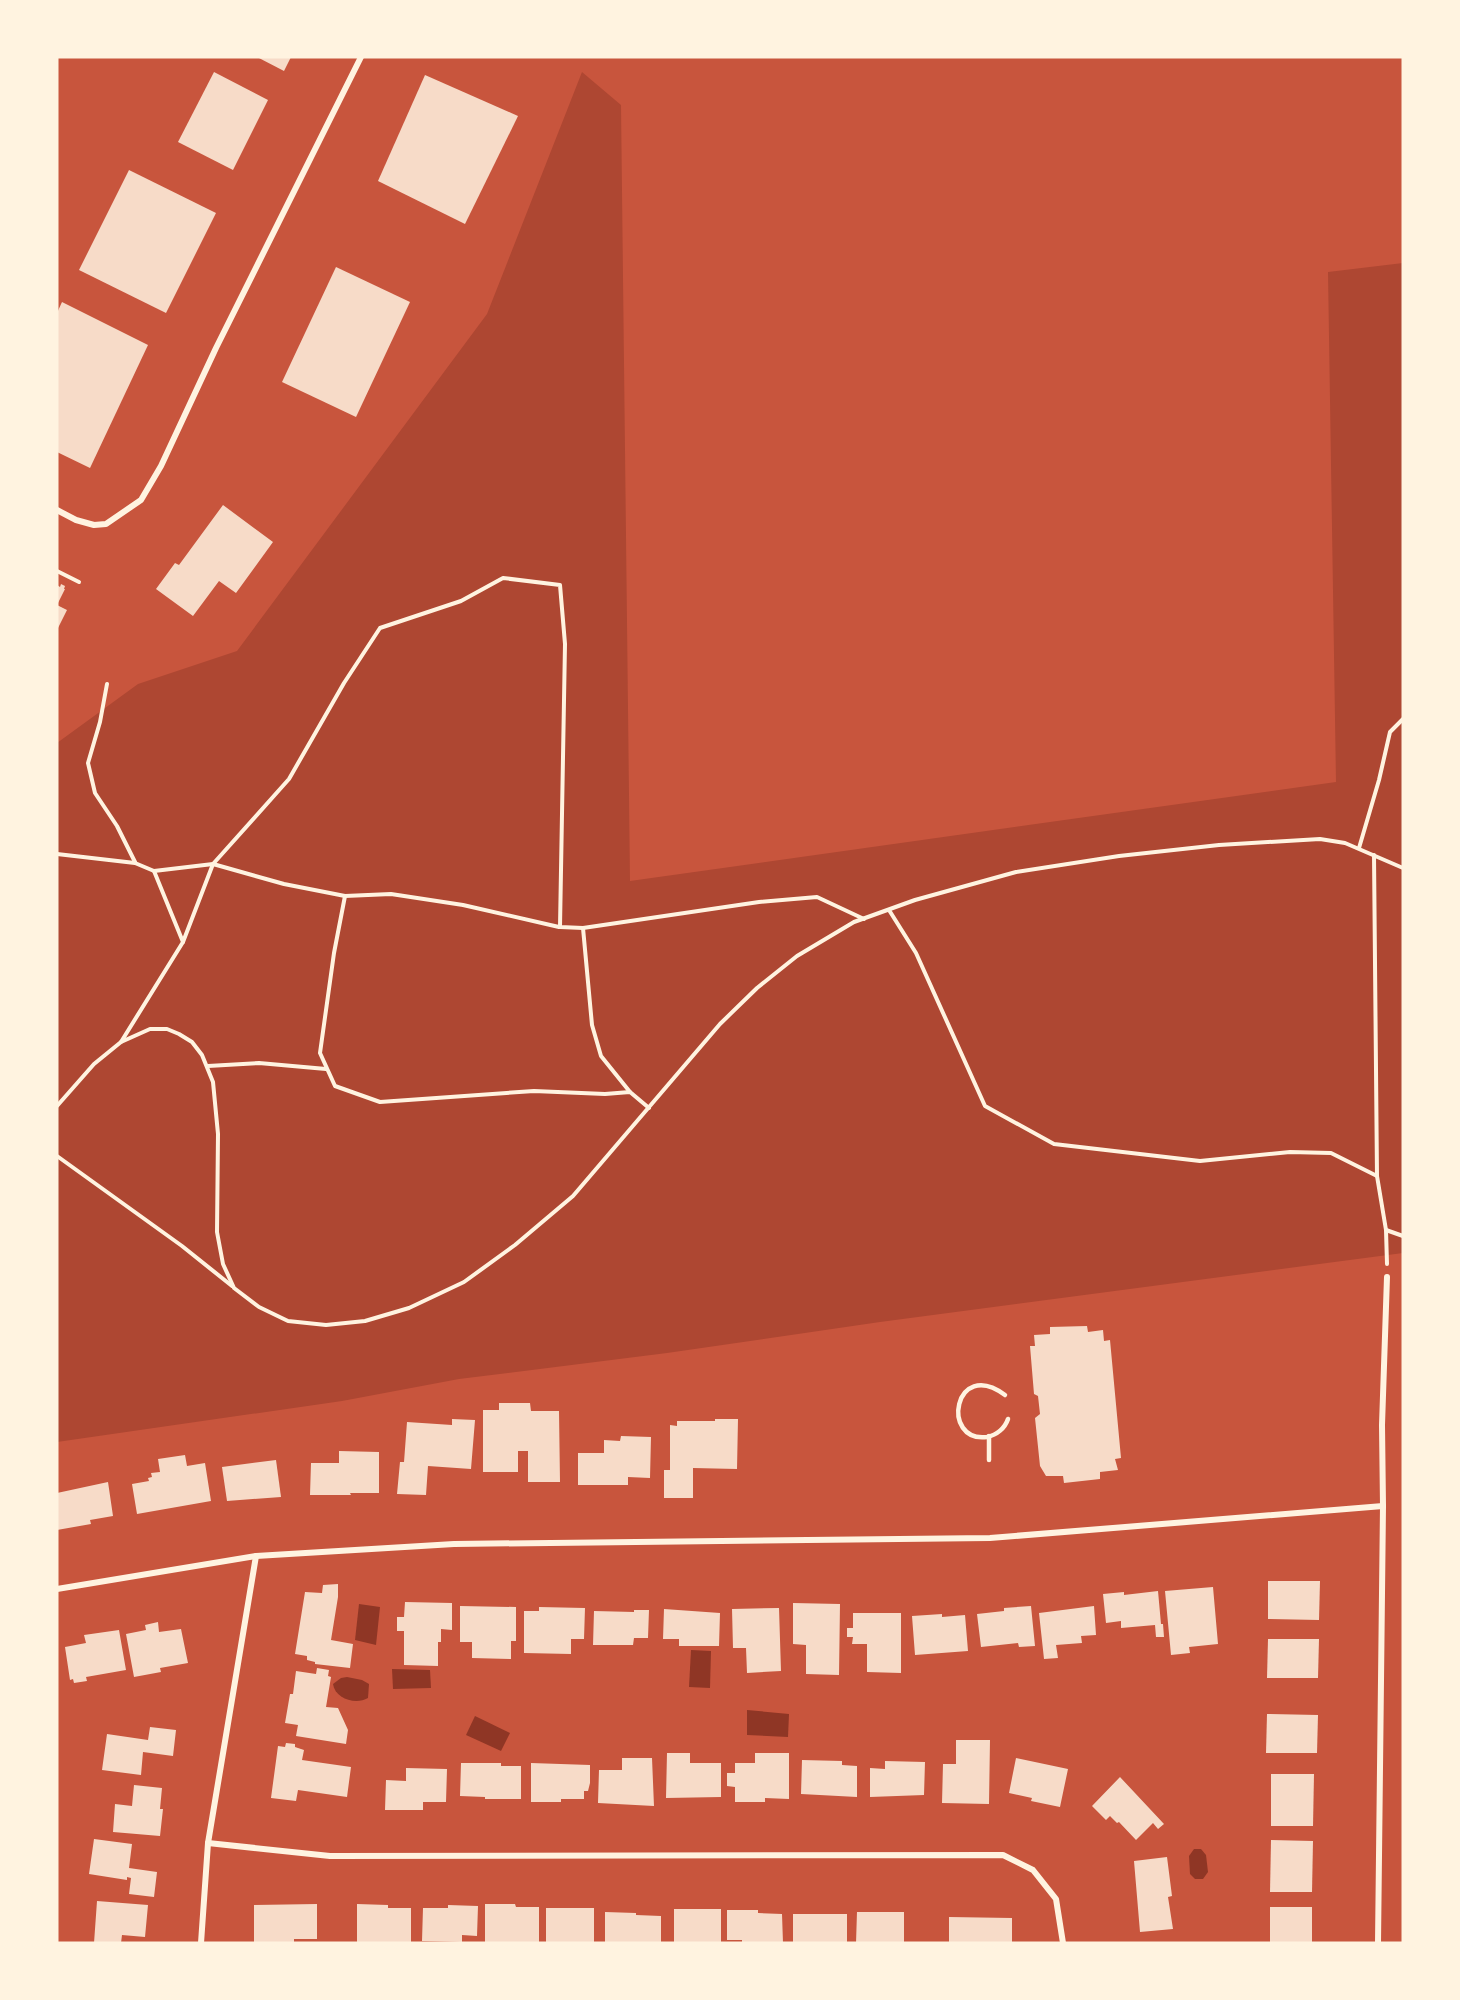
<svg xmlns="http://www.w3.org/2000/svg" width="1460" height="2000" font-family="'Space Grotesk',sans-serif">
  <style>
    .green { fill: #ae4732 }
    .water { fill: #8f3625 }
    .building { fill: #f7dbc8 }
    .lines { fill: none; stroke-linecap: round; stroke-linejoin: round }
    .path { stroke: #fff3e0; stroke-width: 4 }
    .service { stroke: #fff3e0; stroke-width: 4.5 }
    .minor { stroke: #fff3e0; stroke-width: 6 }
  </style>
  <rect width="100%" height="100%" fill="#c8553d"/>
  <polygon class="green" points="582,72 621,105 630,881 1336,782 1328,272 1403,263 1403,1253 880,1322 667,1353 459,1379 342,1401 57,1442 57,743 138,684 237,651 487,314"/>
  <g class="water">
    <polygon points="359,1604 380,1607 376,1645 355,1640"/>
    <polygon points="691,1650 711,1651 710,1688 689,1687"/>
    <polygon points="392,1669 430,1670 431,1688 393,1689"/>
    <path d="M347,1677L362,1680L369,1684L368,1698C356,1705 335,1699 333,1684L341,1678Z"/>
    <polygon points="747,1710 789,1714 788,1737 747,1735"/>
    <polygon points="475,1716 510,1733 501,1751 466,1735"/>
    <polygon points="1194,1849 1201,1849 1206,1855 1208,1872 1203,1879 1195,1879 1190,1874 1189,1856"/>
  </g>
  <g class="building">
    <polygon points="257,57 291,57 284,71"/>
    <polygon points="214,72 268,100 233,170 178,142"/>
    <polygon points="425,75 518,116 465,224 378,181"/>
    <polygon points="129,170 216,213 166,313 79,270"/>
    <polygon points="336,267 410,302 356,417 282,382"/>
    <polygon points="62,302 148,345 90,468 57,452 57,313"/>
    <polygon points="223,505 273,542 236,593 219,581 193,616 156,589 175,563 179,565"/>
    <polygon points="61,584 65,586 64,589 65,589 57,605 67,610 57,630 57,585 60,587"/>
    <polygon points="1087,1326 1088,1332 1103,1330 1104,1341 1110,1340 1121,1458 1115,1459 1118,1470 1100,1472 1100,1479 1064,1483 1063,1476 1046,1476 1040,1466 1035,1418 1040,1414 1038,1396 1034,1394 1030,1346 1035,1346 1034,1335 1050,1334 1050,1327"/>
    <polygon points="499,1403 530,1403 531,1411 559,1411 560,1482 528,1482 528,1451 518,1451 518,1472 483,1472 483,1410 499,1410"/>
    <polygon points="452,1419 475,1420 471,1469 428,1466 426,1495 397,1494 400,1462 404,1462 407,1422 452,1425"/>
    <polygon points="715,1419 738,1419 737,1469 693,1468 693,1498 664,1498 664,1470 670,1470 670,1425 677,1426 677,1421 715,1421"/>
    <polygon points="621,1436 651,1437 650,1478 628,1477 628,1485 578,1485 578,1453 604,1453 604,1440 620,1441"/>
    <polygon points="339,1451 379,1452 379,1493 350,1493 351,1495 310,1495 311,1463 339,1463"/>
    <polygon points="185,1455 187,1466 205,1463 211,1501 137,1514 132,1484 149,1481 148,1478 152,1477 151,1473 160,1472 158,1459"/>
    <polygon points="276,1460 281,1497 227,1501 222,1467"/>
    <polygon points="108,1482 113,1516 90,1520 91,1524 57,1530 57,1493"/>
    <polygon points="1268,1581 1320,1581 1319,1620 1268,1619"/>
    <polygon points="338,1584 338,1597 331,1640 353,1644 350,1668 315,1664 315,1662 307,1660 307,1656 295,1654 305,1592 322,1593 323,1585"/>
    <polygon points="1213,1587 1218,1644 1189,1647 1190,1653 1171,1655 1165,1591"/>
    <polygon points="1158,1591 1161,1624 1163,1624 1164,1637 1156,1637 1155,1625 1121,1628 1121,1621 1106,1623 1103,1594 1124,1592 1124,1595"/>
    <polygon points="405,1602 452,1603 452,1630 441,1629 441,1642 438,1642 438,1666 404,1665 404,1631 397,1631 397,1617 404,1617"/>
    <polygon points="793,1603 840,1604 839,1675 806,1674 806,1645 793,1644"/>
    <polygon points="460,1606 516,1607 516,1641 511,1641 511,1659 472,1658 472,1642 460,1642"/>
    <polygon points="1031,1606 1035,1646 1019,1647 1018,1643 981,1647 977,1614 1004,1611 1004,1608"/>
    <polygon points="1094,1606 1096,1635 1081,1636 1082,1643 1056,1645 1058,1658 1044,1659 1039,1613"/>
    <polygon points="539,1607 585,1608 584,1639 571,1639 571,1654 524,1653 524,1611 539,1611"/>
    <polygon points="779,1608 781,1671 747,1673 746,1648 733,1648 732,1609"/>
    <polygon points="664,1609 720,1613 719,1646 679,1646 679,1639 663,1639"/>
    <polygon points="634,1610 649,1610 648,1638 634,1638 633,1645 593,1645 594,1611 634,1612"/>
    <polygon points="853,1613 901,1613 901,1673 867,1672 867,1644 852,1644 853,1637 847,1637 847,1628 853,1628"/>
    <polygon points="942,1614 942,1617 965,1615 968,1651 915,1655 912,1616"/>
    <polygon points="158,1622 159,1632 181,1629 188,1663 160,1668 161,1672 134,1677 126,1634 146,1630 145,1625"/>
    <polygon points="119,1630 126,1670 86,1677 87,1681 74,1683 73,1679 70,1680 65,1647 86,1643 84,1635"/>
    <polygon points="1268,1639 1319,1639 1318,1678 1267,1678"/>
    <polygon points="317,1668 329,1670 328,1676 331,1677 326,1707 338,1708 348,1730 346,1744 296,1736 298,1725 285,1723 290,1694 293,1694 296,1671 316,1674"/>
    <polygon points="1267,1714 1318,1715 1317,1753 1266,1753"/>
    <polygon points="150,1727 176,1730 173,1756 143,1752 141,1775 102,1770 107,1734 148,1740"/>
    <polygon points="956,1740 990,1740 989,1804 942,1803 943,1764 956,1764"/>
    <polygon points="286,1743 295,1744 295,1747 304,1750 302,1760 351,1767 347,1797 298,1790 296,1801 271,1798 278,1746 285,1747"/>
    <polygon points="667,1753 690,1753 690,1763 721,1763 721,1797 666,1798"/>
    <polygon points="755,1753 789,1753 789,1799 765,1798 765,1802 735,1802 735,1787 727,1786 727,1773 735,1773 735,1763 755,1763"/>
    <polygon points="622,1758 652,1758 654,1806 598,1803 599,1770 622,1770"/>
    <polygon points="1016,1758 1068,1769 1060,1807 1031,1801 1032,1798 1009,1793"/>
    <polygon points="802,1760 842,1761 842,1765 857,1766 857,1797 801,1794"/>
    <polygon points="885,1761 925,1762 924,1795 870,1797 870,1768 885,1769"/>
    <polygon points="461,1763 501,1763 501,1766 521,1766 521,1799 485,1799 485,1797 460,1796"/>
    <polygon points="531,1763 590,1765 590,1783 588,1791 584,1791 584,1799 561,1799 561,1802 531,1802"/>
    <polygon points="406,1768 447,1769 446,1802 423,1802 423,1810 385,1810 386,1780 406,1781"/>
    <polygon points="1271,1774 1314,1774 1313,1826 1271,1826"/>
    <polygon points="1120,1777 1164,1824 1158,1829 1153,1823 1136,1840 1119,1822 1117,1823 1110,1816 1106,1820 1092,1806"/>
    <polygon points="134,1785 162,1788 160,1809 163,1809 160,1836 113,1832 115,1804 132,1806"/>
    <polygon points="94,1839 132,1844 129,1868 157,1872 154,1897 129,1894 131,1878 127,1877 127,1880 89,1874"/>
    <polygon points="1271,1840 1313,1841 1312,1892 1270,1892"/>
    <polygon points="1167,1857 1172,1896 1168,1897 1173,1929 1140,1932 1134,1861"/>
    <polygon points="97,1901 148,1905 145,1937 122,1935 121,1943 94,1943"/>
    <polygon points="317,1904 317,1939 294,1939 294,1943 254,1943 254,1905"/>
    <polygon points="357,1904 388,1905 388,1908 411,1908 411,1943 357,1943"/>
    <polygon points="485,1904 515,1904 516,1907 539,1907 539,1943 485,1942"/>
    <polygon points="448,1905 478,1906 477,1936 462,1935 462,1942 422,1941 423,1908 448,1908"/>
    <rect x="1270" y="1907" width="42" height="36"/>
    <rect x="546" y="1908" width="48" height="35"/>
    <rect x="674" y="1909" width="47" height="34"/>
    <polygon points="727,1910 758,1910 758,1913 782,1914 783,1943 742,1943 742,1940 727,1940"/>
    <polygon points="605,1912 636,1913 636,1915 661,1916 661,1943 605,1943"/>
    <polygon points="857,1912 904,1912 904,1943 856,1943"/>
    <rect x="793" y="1914" width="54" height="29"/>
    <polygon points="949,1917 1012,1918 1012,1943 949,1943"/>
  </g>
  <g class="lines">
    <g class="path">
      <polyline points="57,571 79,582"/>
      <polyline points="107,684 100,722 88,763 95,793 117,826 135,862"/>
      <polyline points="1359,848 1379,780 1390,732 1403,719"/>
      <polyline points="57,854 135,863 154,871 183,942 121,1042"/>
      <polyline points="1374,855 1377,1176 1386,1230 1387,1264"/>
      <polyline points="154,871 213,864 284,884 345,896 391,894 463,905 559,927"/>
      <polyline points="345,896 334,953 320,1053 335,1086 380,1102 534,1091 605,1094 630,1092 649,1108"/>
      <polyline points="889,910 916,953 985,1106 1054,1144 1200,1161 1290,1152 1331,1153 1377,1176"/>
      <polyline points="583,928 592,1025 601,1056 630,1092"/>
      <polyline points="183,942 213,864 289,779 344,683 380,628 461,601 503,578 560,585 565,644 560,927 583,928 759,902 817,897 864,919"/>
      <polyline points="208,1066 259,1063 326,1069"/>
      <polyline points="57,1106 94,1064 121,1042 150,1029 167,1029 179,1034 192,1042 202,1055 213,1082 218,1134 217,1232 223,1264 234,1288 259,1307 288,1321 326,1325 365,1321 409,1308 464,1282 515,1245 573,1196 720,1024 757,988 797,956 854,922 915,900 1016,872 1119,856 1219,845 1320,839 1345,843 1403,868"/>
      <polyline points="57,1156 182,1246 232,1286"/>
      <polyline points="1386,1230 1403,1236"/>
    </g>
    <g class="service">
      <path d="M1005,1395C954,1357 940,1443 987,1437C997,1435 1005,1428 1008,1419"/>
      <polyline points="989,1436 989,1460"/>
    </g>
    <g class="minor">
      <polyline points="57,510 76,520 94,525 106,524 141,500 161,466 216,348 361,57"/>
      <polyline points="57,1589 256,1556 454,1544 990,1538 1383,1506"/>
      <polyline points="208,1843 330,1856 1003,1855 1033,1870 1056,1899 1063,1943"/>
      <polyline points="201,1943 208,1843 256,1556"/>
      <polyline points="1378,1943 1383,1506 1382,1425 1387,1277"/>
    </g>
  </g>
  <rect width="1460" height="2000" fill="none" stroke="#fff3e0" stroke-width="117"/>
</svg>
